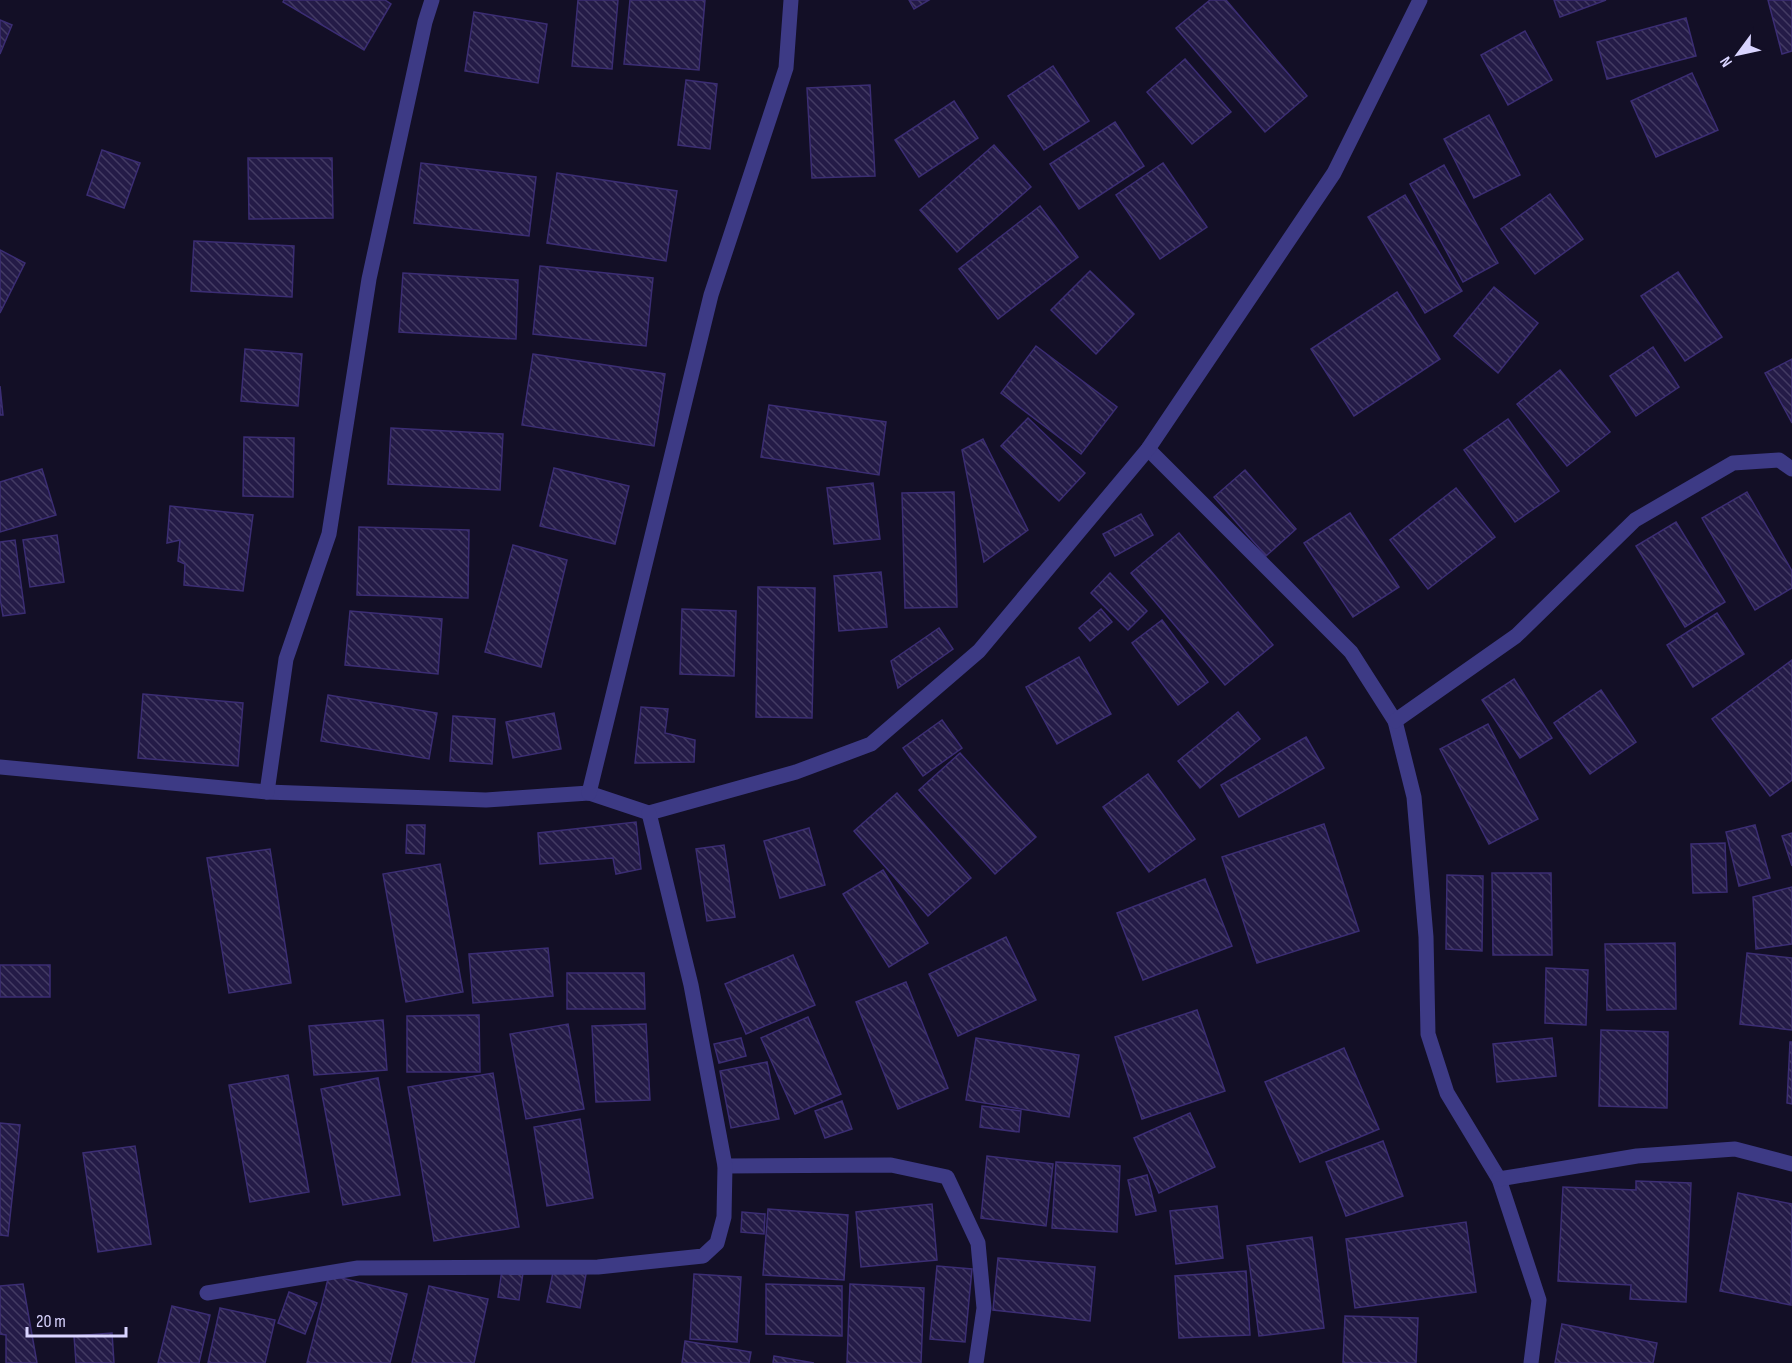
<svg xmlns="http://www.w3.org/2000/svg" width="1792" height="1363" font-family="'Sofia Sans Condensed',sans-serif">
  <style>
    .building { fill: url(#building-back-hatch); stroke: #3b2d73; stroke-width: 1.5 }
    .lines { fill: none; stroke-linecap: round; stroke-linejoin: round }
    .minor { stroke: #3d3a85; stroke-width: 15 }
  </style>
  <defs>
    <pattern id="building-back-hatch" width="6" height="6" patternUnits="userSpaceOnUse" patternTransform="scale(1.5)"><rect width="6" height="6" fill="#241b47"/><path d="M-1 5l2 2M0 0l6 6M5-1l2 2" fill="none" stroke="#433b63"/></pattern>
  </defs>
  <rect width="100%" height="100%" fill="#130f26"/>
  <g class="building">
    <polygon points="284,0 385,0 391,4 364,50 283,2"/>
    <polygon points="578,0 618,0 612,69 572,66"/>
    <polygon points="630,0 705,0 699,70 624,64"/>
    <polygon points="909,0 929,0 914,9"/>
    <polygon points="1210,0 1226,0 1307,96 1265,132 1176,28"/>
    <polygon points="1554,0 1606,0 1560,17"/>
    <polygon points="1768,0 1792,0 1792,51 1782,54"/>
    <polygon points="474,12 547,24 538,83 465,71"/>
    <polygon points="1686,18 1696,56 1607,79 1597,42"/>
    <polygon points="0,20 12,25 0,54"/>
    <polygon points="1525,31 1552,80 1508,105 1481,55"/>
    <polygon points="1185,59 1231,112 1192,144 1147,92"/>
    <polygon points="1053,66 1089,121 1044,150 1008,96"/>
    <polygon points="1692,73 1718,130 1656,157 1631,101"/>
    <polygon points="686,80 717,84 710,149 678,145"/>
    <polygon points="870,85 875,176 812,178 807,88"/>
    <polygon points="954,101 978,138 919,177 895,140"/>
    <polygon points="1489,115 1520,175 1474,198 1444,139"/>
    <polygon points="1115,122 1144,166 1079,209 1050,164"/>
    <polygon points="994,145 1031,187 957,252 920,210"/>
    <polygon points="102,150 140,163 124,208 87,195"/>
    <polygon points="248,158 332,158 333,218 249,219"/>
    <polygon points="421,163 536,177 529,236 414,223"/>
    <polygon points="1163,163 1207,227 1160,259 1116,195"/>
    <polygon points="1444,165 1498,263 1463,282 1410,184"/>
    <polygon points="557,173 677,191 666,261 547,243"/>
    <polygon points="1550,194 1583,239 1535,274 1501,229"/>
    <polygon points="1405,195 1462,291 1425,313 1368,217"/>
    <polygon points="1040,206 1078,257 998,319 959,269"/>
    <polygon points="194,241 294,246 292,297 191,291"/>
    <polygon points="0,250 25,263 0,313"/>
    <polygon points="540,266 653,278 646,346 533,334"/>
    <polygon points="1090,271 1134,314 1096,354 1051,310"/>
    <polygon points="1678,272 1722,337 1685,361 1641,296"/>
    <polygon points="403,273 518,280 516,339 399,332"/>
    <polygon points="1494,287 1538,323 1498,373 1454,336"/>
    <polygon points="1397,292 1440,359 1354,416 1311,349"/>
    <polygon points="1036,346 1117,407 1081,454 1001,393"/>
    <polygon points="1653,347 1679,387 1636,416 1610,376"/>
    <polygon points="245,349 302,354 298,406 241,401"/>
    <polygon points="533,354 665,374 654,446 522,425"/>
    <polygon points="1792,359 1792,423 1765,373"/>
    <polygon points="1560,370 1610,432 1567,466 1517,404"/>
    <polygon points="0,386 3,415 0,415"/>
    <polygon points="769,405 886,422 879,475 761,457"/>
    <polygon points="1028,418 1085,473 1059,501 1001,446"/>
    <polygon points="1508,419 1559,491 1515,522 1464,450"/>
    <polygon points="391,428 503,434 500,490 388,484"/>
    <polygon points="244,437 294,438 293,497 243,496"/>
    <polygon points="983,439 1028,530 984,562 962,450"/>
    <polygon points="554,468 629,486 615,544 540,526"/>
    <polygon points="42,469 56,515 0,532 0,482"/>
    <polygon points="1245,470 1296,529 1266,556 1214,497"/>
    <polygon points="873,483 880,539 834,544 827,488"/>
    <polygon points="1456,488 1495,537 1428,589 1390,540"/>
    <polygon points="954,492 957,607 905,608 902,493"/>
    <polygon points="1747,492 1792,571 1792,588 1755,610 1702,518"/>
    <polygon points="170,506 253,515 243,591 184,585 185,564 178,561 180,540 167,543"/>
    <polygon points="1350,513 1399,587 1353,617 1304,543"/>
    <polygon points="1141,514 1153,535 1115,556 1103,534"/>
    <polygon points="1676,522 1725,602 1685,627 1636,546"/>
    <polygon points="359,527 469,530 468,598 357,595"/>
    <polygon points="1179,533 1273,645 1225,685 1131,573"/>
    <polygon points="57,535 64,582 30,587 23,540"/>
    <polygon points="15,540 25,613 3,616 0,598 0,542"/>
    <polygon points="513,545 567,560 541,667 485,652"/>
    <polygon points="881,572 887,627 839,631 834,576"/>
    <polygon points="1110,573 1147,611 1128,630 1091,593"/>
    <polygon points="758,587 815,588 812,718 756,717"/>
    <polygon points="682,609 736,611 734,676 680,674"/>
    <polygon points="1101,609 1112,622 1090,641 1079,628"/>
    <polygon points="350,611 442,619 438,674 345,665"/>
    <polygon points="1717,613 1744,654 1693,687 1667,645"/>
    <polygon points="1162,620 1208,682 1178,705 1132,643"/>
    <polygon points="939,628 953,649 898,688 891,661"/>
    <polygon points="1079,657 1111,714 1057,744 1026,687"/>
    <polygon points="1792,660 1792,780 1770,796 1712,719"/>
    <polygon points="1514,679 1552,738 1520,758 1482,700"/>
    <polygon points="1601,690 1636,742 1590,774 1554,723"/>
    <polygon points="143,694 243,703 238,766 138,758"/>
    <polygon points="328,695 437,713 429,759 321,741"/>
    <polygon points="641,707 668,709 665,733 695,740 694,762 635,763"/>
    <polygon points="1238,712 1260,739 1200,788 1178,761"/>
    <polygon points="554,713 561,749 513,758 506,722"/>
    <polygon points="453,716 495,719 492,764 450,761"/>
    <polygon points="942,720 962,748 923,776 903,748"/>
    <polygon points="1488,724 1538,819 1489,844 1440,749"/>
    <polygon points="1306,737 1324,768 1239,817 1221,785"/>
    <polygon points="960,753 1036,837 995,874 919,790"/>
    <polygon points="1148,774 1195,839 1149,872 1103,807"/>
    <polygon points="897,793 971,878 928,916 854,831"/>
    <polygon points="636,822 641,869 616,874 613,858 540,864 538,833"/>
    <polygon points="1324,824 1359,931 1257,963 1222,857"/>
    <polygon points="407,825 425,825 424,854 406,853"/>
    <polygon points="1755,825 1770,878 1739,886 1726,832"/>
    <polygon points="809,828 825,885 780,898 764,841"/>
    <polygon points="1792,833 1792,866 1782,836"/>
    <polygon points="1725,843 1727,892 1693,893 1691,844"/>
    <polygon points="724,845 735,917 707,921 696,849"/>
    <polygon points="270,849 291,983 229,993 207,858"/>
    <polygon points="440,864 463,992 406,1002 383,874"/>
    <polygon points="883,870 928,943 889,967 843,894"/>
    <polygon points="1492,873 1551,873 1552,955 1493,955"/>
    <polygon points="1447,875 1483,876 1482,951 1446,949"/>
    <polygon points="1205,879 1232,946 1143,980 1117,913"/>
    <polygon points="1792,887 1792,944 1756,949 1753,897"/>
    <polygon points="1006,937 1036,1000 958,1036 929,974"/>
    <polygon points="1675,943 1676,1009 1607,1010 1605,944"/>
    <polygon points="548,948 553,996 473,1003 469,954"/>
    <polygon points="1747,953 1792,958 1792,1030 1740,1024"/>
    <polygon points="793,955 815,1005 746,1034 725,984"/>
    <rect x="0" y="965" width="50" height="32"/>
    <polygon points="1546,968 1588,970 1586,1025 1545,1023"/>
    <polygon points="567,973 644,973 645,1009 567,1009"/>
    <polygon points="906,982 948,1088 898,1109 856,1002"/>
    <polygon points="1197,1010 1225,1091 1142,1119 1115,1037"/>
    <polygon points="479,1015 480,1072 407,1072 407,1016"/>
    <polygon points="808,1017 841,1094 795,1114 761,1038"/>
    <polygon points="383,1020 387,1070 314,1075 309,1026"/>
    <polygon points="568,1024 584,1109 526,1119 510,1034"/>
    <polygon points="646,1024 650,1100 596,1102 592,1026"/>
    <polygon points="1601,1030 1668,1032 1667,1108 1599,1106"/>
    <polygon points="741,1038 746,1056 719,1063 714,1044"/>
    <polygon points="976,1038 1079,1055 1069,1117 966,1100"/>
    <polygon points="1552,1038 1556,1076 1497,1082 1493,1044"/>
    <polygon points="1790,1042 1792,1042 1792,1104 1787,1103"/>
    <polygon points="1344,1048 1379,1129 1300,1162 1265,1082"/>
    <polygon points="767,1062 779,1119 731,1128 720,1071"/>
    <polygon points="493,1073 519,1227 434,1241 408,1087"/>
    <polygon points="288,1075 309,1192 250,1202 229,1085"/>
    <polygon points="378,1078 400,1195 343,1205 321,1089"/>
    <polygon points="842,1101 852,1129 825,1138 815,1111"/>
    <polygon points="982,1106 1021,1111 1019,1132 980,1127"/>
    <polygon points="1190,1113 1215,1167 1159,1193 1134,1138"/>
    <polygon points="580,1119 593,1198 547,1206 534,1127"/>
    <polygon points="0,1123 20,1125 8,1236 0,1235"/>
    <polygon points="1383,1141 1403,1196 1346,1216 1326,1162"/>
    <polygon points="135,1146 151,1244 98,1252 83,1153"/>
    <polygon points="987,1156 1053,1164 1046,1226 981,1218"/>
    <polygon points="1056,1162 1120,1166 1117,1232 1052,1228"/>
    <polygon points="1147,1175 1156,1211 1136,1215 1128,1180"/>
    <polygon points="1636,1181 1691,1183 1686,1302 1630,1299 1631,1285 1558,1281 1563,1187 1636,1190"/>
    <polygon points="1738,1193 1792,1204 1791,1305 1720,1291"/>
    <polygon points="932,1204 937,1260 861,1267 856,1212"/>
    <polygon points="1217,1206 1223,1258 1176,1264 1170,1211"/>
    <polygon points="768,1209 848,1215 844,1280 763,1275"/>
    <polygon points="742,1212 765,1214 764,1234 741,1232"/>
    <polygon points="1466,1222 1476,1292 1355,1308 1346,1239"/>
    <polygon points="1312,1237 1324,1328 1259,1336 1247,1246"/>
    <polygon points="998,1258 1095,1267 1090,1321 993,1310"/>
    <polygon points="937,1266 972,1269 965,1342 930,1339"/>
    <polygon points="554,1267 586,1274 580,1308 547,1302"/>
    <polygon points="502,1270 523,1273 519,1300 498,1297"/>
    <polygon points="1246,1271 1250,1335 1179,1338 1175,1276"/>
    <polygon points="694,1274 741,1277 737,1342 690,1339"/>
    <polygon points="329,1275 407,1294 390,1363 307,1363"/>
    <polygon points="23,1284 37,1363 6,1363 6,1335 0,1334 0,1286"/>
    <polygon points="766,1284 842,1286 842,1336 766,1334"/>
    <polygon points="850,1284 924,1288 921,1363 847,1363"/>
    <polygon points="429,1286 488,1299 474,1363 412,1363"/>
    <polygon points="289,1292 317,1303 305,1334 278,1323"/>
    <polygon points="172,1306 210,1315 199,1363 158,1363"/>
    <polygon points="220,1308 275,1320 265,1363 208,1363"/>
    <polygon points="1345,1316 1418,1318 1416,1363 1343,1363"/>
    <polygon points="1562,1324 1657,1343 1653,1363 1555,1363"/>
    <polygon points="112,1333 114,1363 76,1363 74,1336"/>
    <polygon points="685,1341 751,1352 749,1363 682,1363"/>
    <polygon points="774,1356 814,1363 773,1363"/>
  </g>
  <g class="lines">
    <g class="minor">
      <polyline points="1148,449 1351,652 1395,721 1414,797 1426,937 1428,1034 1447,1093 1499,1179 1539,1300 1531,1363"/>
      <polyline points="1395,721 1516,636 1635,520 1733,463 1779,460 1792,469"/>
      <polyline points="0,767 267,792 486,800 589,793 649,813 796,772 871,744 979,651 1148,449 1334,173 1420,0"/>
      <polyline points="267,792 286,659 329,534 369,279 425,22 432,0"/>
      <polyline points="589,793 711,295 786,68 791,0"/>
      <polyline points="725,1166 891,1165 947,1177 978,1243 984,1308 976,1363"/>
      <polyline points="1499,1179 1637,1156 1735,1149 1792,1164"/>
      <polyline points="207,1293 358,1268 598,1267 703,1256 717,1243 724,1217 725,1166 691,985 649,813"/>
    </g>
  </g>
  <g transform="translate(1738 54) rotate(237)" stroke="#130f26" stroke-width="4.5" paint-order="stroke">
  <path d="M0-4.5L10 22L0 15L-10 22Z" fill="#d9d4ff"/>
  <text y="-9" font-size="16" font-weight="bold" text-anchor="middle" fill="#d9d4ff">N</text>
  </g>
  <path d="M27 1327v9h99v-9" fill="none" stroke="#d9d4ff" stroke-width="3"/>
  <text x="36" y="1327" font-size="18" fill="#d9d4ff" stroke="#130f26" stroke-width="4.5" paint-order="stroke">20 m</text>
</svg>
